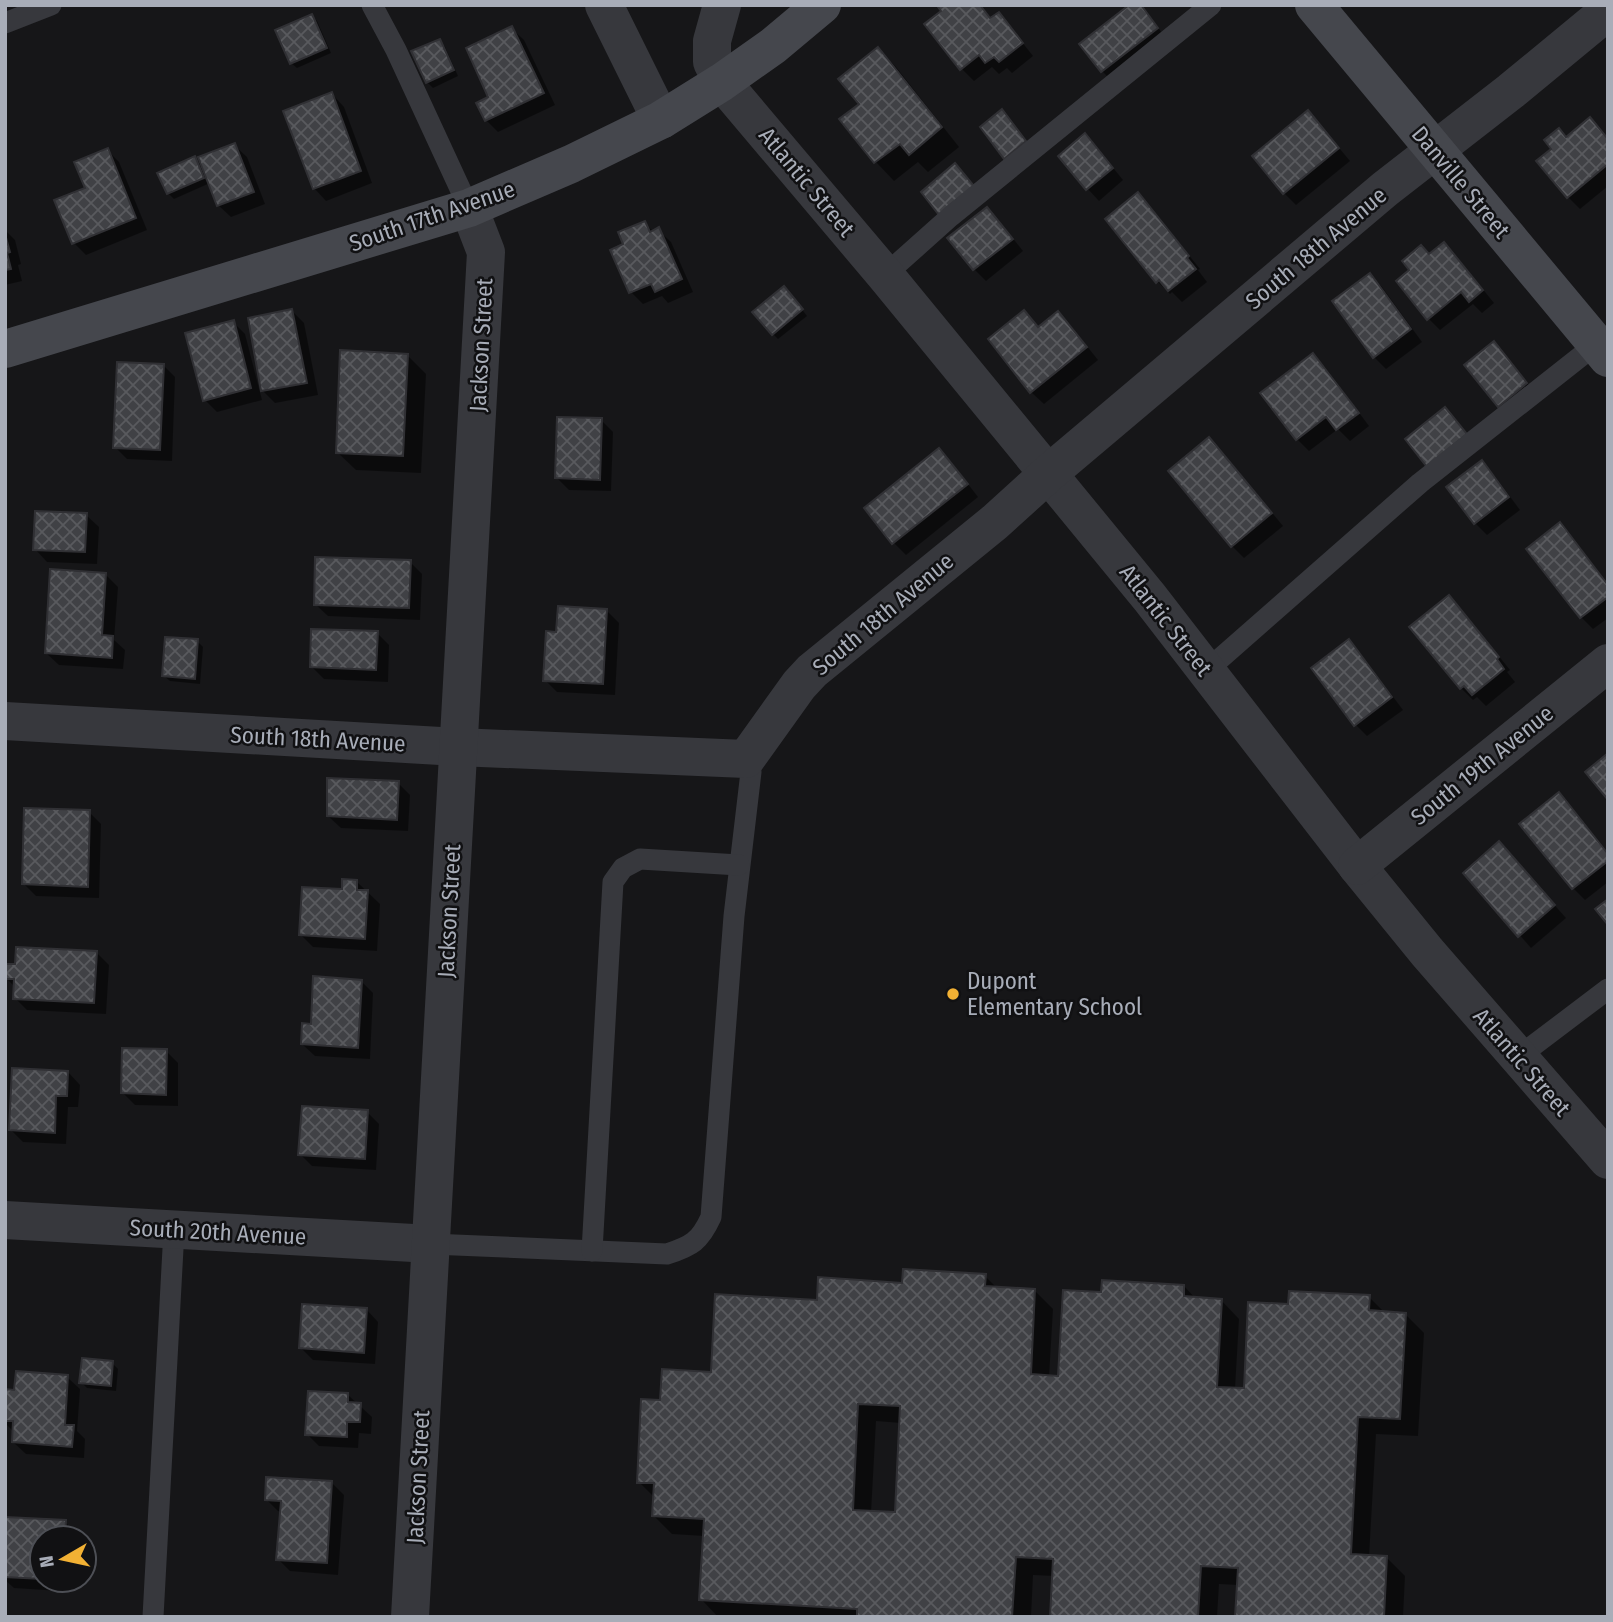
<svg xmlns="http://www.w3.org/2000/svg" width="1613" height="1622" font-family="'Fira Sans Condensed',sans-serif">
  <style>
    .shadow { fill: #0007; fill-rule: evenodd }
    .building { fill: url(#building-cross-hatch); stroke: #303034; stroke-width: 2; fill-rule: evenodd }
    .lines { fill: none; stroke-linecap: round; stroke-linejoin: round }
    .lane { stroke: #37383d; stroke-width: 21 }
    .street { stroke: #37383d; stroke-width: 38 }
    .secondary { stroke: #45474d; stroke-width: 38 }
    .poi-dot { fill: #f2b134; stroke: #111113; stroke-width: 2.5 }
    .labels { text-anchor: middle; stroke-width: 5; stroke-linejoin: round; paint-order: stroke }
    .street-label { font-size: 23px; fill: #a8adb8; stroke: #111113 }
    .poi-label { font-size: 23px; fill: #a8adb8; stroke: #111113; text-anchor: start }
  </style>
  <defs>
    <pattern id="building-cross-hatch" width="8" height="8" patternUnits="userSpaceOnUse" patternTransform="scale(1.75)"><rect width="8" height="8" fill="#404145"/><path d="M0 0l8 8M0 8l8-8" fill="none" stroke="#595a5e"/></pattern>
  </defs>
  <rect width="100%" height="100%" fill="#161618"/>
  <g class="shadow">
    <polygon points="979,5 992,20 998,14 1010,27 1033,56 1012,73 1007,68 999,74 992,67 974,81 962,69 926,25 944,12"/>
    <polygon points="1139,5 1148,14 1168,41 1114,83 1102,71"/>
    <polygon points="312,16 317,21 331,53 297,68 291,63"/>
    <polygon points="511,28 524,40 555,105 498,132 486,120"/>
    <polygon points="440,41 445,47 458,76 433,88 427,82"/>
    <polygon points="878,49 896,67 959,147 928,172 918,162 894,181 876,162 842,120 861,105"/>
    <polygon points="332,94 344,107 372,183 326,201 314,188"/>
    <polygon points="1590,119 1608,139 1608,186 1580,209 1568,197 1538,161"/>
    <polygon points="1319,124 1350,161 1296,205 1284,193"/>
    <polygon points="1085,136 1097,148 1123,180 1099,201 1087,188"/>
    <polygon points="234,145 247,157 265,204 231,217 218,205 210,183 174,199 168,193 195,158 204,167"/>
    <polygon points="107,150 119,162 147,230 86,255 74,243 88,189"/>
    <polygon points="1150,207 1200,269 1198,270 1207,282 1182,302 1172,292 1170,294 1158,282 1107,219"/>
    <polygon points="987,209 999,221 1023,251 986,281 974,269"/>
    <polygon points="644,223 654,232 658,230 671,242 693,292 668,303 662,296 643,304 631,292 626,245"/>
    <polygon points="5,230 15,240 21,264 18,265 22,281 5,285"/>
    <polygon points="1444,244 1456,256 1494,303 1482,313 1473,304 1440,330 1428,318 1429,256"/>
    <polygon points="1370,275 1382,287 1422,342 1386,369 1374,357"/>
    <polygon points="790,294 807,316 778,339 773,334"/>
    <polygon points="292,311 304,323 318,395 275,403 262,390"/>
    <polygon points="1058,313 1070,325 1098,360 1044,404 1031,392 1039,329"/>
    <polygon points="233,322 245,334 262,400 217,412 205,400"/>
    <polygon points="1494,343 1506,356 1538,396 1511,418 1499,405"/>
    <polygon points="407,355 426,374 421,473 356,470 337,452"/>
    <polygon points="1313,355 1325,367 1369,426 1350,441 1338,429 1309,451 1297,439"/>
    <polygon points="163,365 175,377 172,461 127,459 115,447"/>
    <polygon points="601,420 613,432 611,491 569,490 557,478"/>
    <polygon points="1209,439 1221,451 1283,526 1244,558 1232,546"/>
    <polygon points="939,450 951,462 978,497 906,555 894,543"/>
    <polygon points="1482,463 1494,475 1520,510 1487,535 1475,523"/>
    <polygon points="86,515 99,527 97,564 47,562 35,549"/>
    <polygon points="1560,525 1572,537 1608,584 1608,618 1593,629 1581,617"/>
    <polygon points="410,562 422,574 420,620 328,616 315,604"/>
    <polygon points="106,575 118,587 114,640 125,650 123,669 59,665 46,653"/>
    <polygon points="1449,597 1461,609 1510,670 1507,672 1515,682 1486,706 1477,697 1473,700 1461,688"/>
    <polygon points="606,610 619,623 615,695 557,692 545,680 558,634"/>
    <polygon points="377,633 389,645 388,682 324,679 312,667"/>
    <polygon points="197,641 203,647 200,684 170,681 164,676"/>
    <polygon points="1349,642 1361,654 1403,710 1367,736 1355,724"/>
    <polygon points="398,783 410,795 408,831 341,828 328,816"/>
    <polygon points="1559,795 1571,807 1608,854 1608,882 1585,900 1573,888"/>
    <polygon points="89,812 101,824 99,898 36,896 24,884"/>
    <polygon points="1511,856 1566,918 1531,948 1465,873"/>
    <polygon points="357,882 380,904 377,951 313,947 301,935 344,891"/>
    <polygon points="97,953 109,965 106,1014 27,1010 15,998 15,987 6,978 17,966"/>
    <polygon points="361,981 373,993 370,1059 315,1056 302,1044 313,1026"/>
    <polygon points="166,1051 178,1063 178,1106 135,1105 123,1093"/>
    <polygon points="68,1072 80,1085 78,1107 68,1107 66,1144 23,1142 11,1130"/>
    <polygon points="367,1112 379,1124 376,1170 312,1166 300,1154"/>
    <path d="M985,1276L998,1289L1035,1291L1053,1309L1049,1377L1059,1378L1103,1294L1184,1286L1196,1299L1221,1300L1239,1319L1235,1389L1245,1390L1289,1306L1369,1297L1385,1313L1405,1314L1424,1333L1418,1436L1376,1434L1369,1557L1387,1558L1405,1576L1403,1617H1237L1238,1585L1219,1584L1217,1617H1052L1054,1576L1033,1575L1031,1617H718L701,1599L704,1536L672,1534L654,1516L655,1498L639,1482L662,1402L712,1374L819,1302L904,1284ZM876,1421L901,1423L896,1514L871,1513Z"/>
    <polygon points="366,1309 378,1322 375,1364 313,1360 301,1348"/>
    <polygon points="112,1363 118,1369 116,1391 87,1388 81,1382"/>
    <polygon points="67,1377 80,1389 77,1431 85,1439 84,1458 26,1454 13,1442 14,1432 5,1423 5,1391 16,1392"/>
    <polygon points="348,1395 372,1417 371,1434 359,1433 358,1448 319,1446 307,1434"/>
    <polygon points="332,1483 344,1495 338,1575 290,1571 278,1559 282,1512 278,1511 266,1499"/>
    <polygon points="5,1519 65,1522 77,1534 77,1538 42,1538 42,1580 61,1580 60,1591 14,1588 5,1580"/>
  </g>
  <g class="building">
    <polygon points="941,5 980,5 990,18 999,12 1023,43 999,62 994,57 985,63 979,55 960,70 924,24 941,11 938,7"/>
    <polygon points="1129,5 1141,5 1158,28 1101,72 1079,44"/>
    <polygon points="312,14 327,48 290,64 275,30"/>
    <polygon points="512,26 544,93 485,121 476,103 488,97 466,48"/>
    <polygon points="440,39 454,70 426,83 411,51"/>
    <polygon points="878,47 942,127 909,155 900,144 874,163 839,119 859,104 838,79"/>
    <polygon points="332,92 361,171 313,189 283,111"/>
    <polygon points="1002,109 1026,141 1004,159 980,127"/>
    <polygon points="1308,110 1339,148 1283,194 1252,156"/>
    <polygon points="1590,117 1608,139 1608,164 1567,198 1536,161 1551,149 1544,140 1559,128 1566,137"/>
    <polygon points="1085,133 1113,168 1086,190 1058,156"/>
    <polygon points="235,143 254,192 217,206 198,157"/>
    <polygon points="108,148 136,218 72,244 54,200 85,188 74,162"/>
    <polygon points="195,156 204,178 167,194 157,173"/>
    <polygon points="955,163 974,186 939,215 921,192"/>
    <polygon points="1138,192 1189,256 1187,258 1196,269 1168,291 1159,280 1156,283 1105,219"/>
    <polygon points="987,207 1013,239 973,270 947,238"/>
    <polygon points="645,221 650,232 659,227 682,279 655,292 651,284 629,293 610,250 623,244 618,232"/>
    <polygon points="5,234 10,252 7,253 11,269 5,270"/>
    <polygon points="1444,242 1483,290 1469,302 1461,292 1427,320 1396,281 1409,270 1402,261 1421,245 1429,254"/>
    <polygon points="1370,273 1411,329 1373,358 1332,301"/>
    <polygon points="784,286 803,309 772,335 752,312"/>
    <polygon points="292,309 307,383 261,391 248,318"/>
    <polygon points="1024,310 1038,327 1058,311 1087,347 1030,393 988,339"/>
    <polygon points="234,320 251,388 203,401 185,333"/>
    <polygon points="1494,341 1527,383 1498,407 1464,365"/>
    <polygon points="340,350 408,354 403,456 336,453"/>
    <polygon points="1313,353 1359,413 1336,430 1326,417 1296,440 1260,393"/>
    <polygon points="117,362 164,364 160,450 113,448"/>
    <polygon points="1445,407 1467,434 1427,467 1405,439"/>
    <polygon points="557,417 602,418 600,480 555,478"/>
    <polygon points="1209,437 1272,513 1231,547 1168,471"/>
    <polygon points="939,448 968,484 892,544 864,508"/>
    <polygon points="1482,460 1509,497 1474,524 1446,487"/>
    <polygon points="35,511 87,513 85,552 33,550"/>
    <polygon points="1560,522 1608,585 1608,597 1580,618 1526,549"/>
    <polygon points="315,557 411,560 409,608 314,605"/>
    <polygon points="50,569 106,573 102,635 113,636 112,658 45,653"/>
    <polygon points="1449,595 1499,657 1497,659 1504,669 1472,695 1464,686 1460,689 1409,627"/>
    <polygon points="558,606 607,609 603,684 543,681 546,631 556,632"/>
    <polygon points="311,629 378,631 376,670 310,667"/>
    <polygon points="165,637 198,639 195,679 162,676"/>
    <polygon points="1349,639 1392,697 1354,726 1311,668"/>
    <polygon points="1608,753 1608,800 1585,772"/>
    <polygon points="327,778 399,781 397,820 327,816"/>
    <polygon points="1559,792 1608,854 1608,861 1572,889 1519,824"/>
    <polygon points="24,808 90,810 88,887 22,884"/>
    <polygon points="1499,841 1555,905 1518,937 1463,873"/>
    <polygon points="342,879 357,880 357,890 368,890 365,939 299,935 302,887 342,889"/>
    <polygon points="1608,899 1608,925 1595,909"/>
    <polygon points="16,947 97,951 94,1003 13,999 14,979 5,979 5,964 15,964"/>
    <polygon points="313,976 362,980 358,1048 301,1044 302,1023 311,1024"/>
    <polygon points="122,1048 167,1049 166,1095 121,1093"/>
    <polygon points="12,1068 68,1071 67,1096 56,1096 55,1133 9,1130"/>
    <polygon points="302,1106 368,1110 365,1159 298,1155"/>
    <path d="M903,1269L986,1274L985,1286L1035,1289L1031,1374L1058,1376L1063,1290L1101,1292L1102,1280L1184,1285V1296L1222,1299L1217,1387L1244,1388L1248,1302L1288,1304L1289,1291L1370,1295L1369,1310L1406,1313L1400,1419L1358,1417L1351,1554L1387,1556L1384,1617H1235L1238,1568L1201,1566L1198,1617H1050L1053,1559L1016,1557L1012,1617H857V1609L699,1600L704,1519L652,1516L654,1483H637L641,1399L660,1400L662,1369L711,1372L715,1294L817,1300L818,1277L902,1283ZM858,1404L900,1406L895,1512L853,1510Z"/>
    <polygon points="302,1304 367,1308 364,1353 299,1348"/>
    <polygon points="82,1358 113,1361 111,1386 79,1383"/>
    <polygon points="16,1371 68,1375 65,1425 74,1425 72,1447 12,1442 13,1421 5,1421 5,1389 14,1390"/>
    <polygon points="308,1391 348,1393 348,1402 361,1403 360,1422 347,1422 347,1437 305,1435"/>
    <polygon points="266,1477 332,1481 327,1563 276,1560 281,1501 265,1500"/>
    <polygon points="5,1517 66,1520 65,1538 42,1538 42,1579 5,1577"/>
  </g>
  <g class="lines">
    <g class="lane">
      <polyline points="372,5 396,50 469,208"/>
      <polyline points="5,23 51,5"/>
      <polyline points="885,275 951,216 1211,5"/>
      <polyline points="1206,671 1420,483 1604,338"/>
      <polyline points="1518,1057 1608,989"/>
      <path d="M431,1244L667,1254C692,1246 700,1241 711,1217L734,916L751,772L746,759"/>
      <polyline points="592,1251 613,882 623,868 640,859 739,865"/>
      <polyline points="153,1617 174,1230"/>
    </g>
    <g class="street">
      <polyline points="604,5 661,120"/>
      <polyline points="722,5 712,41 712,62 722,82 885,275 1150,598 1357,866 1427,952 1608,1160"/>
      <polyline points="5,721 458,747 746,759 799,685 812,671 995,522 1049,473 1385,189 1511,91 1608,11"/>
      <polyline points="1357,866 1608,663"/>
      <polyline points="5,1220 431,1244"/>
      <polyline points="410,1617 486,252 469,208"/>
    </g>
    <g class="secondary">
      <polyline points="1314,5 1608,358"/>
      <polyline points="5,349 469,208 571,164 661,120 722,82 773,46 822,5"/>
    </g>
  </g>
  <circle class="poi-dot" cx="953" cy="994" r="7"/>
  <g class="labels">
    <g class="street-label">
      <text transform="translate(807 182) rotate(50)" y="8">Atlantic Street</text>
      <text transform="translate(1461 182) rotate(50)" y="8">Danville Street</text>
      <text transform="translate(432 216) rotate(-19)" y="8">South 17th Avenue</text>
      <text transform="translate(1316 248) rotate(-40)" y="8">South 18th Avenue</text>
      <text transform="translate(481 345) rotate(-87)" y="8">Jackson Street</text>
      <text transform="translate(883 614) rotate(-40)" y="8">South 18th Avenue</text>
      <text transform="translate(1166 620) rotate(52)" y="8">Atlantic Street</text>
      <text transform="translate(318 739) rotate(3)" y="8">South 18th Avenue</text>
      <text transform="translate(1482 765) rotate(-39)" y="8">South 19th Avenue</text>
      <text transform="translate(449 911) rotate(-87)" y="8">Jackson Street</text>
      <text transform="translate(1522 1062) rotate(49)" y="8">Atlantic Street</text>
      <text transform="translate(218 1232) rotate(3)" y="8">South 20th Avenue</text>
      <text transform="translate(418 1477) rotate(-87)" y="8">Jackson Street</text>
    </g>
    <g class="poi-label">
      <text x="967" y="989">Dupont<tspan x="967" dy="26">Elementary School</tspan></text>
    </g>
  </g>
  <rect width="1613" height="1622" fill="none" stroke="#a8adb8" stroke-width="14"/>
  <g transform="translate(63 1559) rotate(261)"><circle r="33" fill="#111113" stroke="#4d4f55" stroke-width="2"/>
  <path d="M0-5L12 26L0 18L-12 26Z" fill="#f2b134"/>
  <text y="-10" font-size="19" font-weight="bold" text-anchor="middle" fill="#a8adb8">N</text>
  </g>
</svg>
